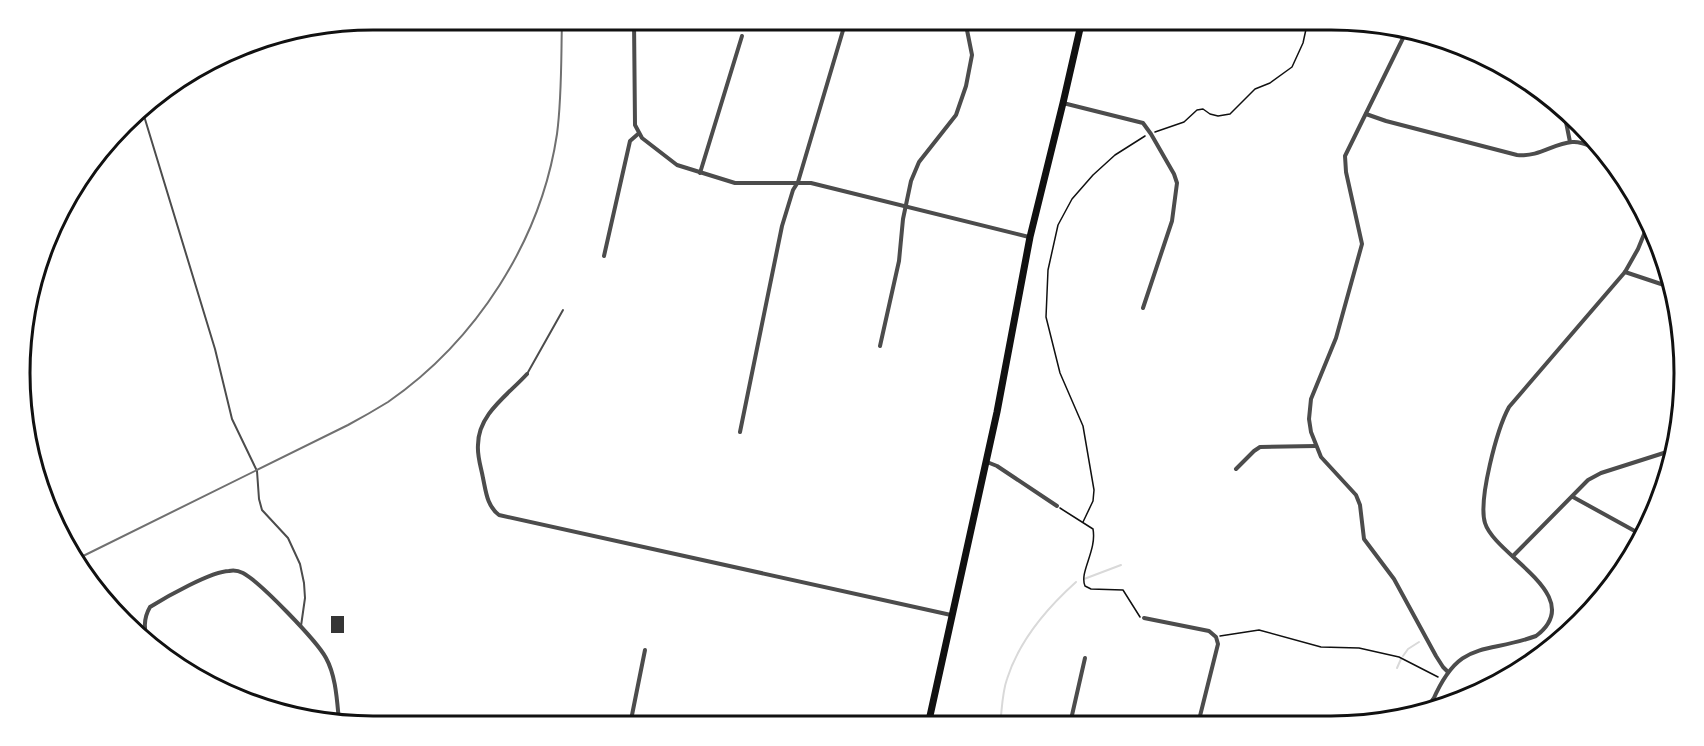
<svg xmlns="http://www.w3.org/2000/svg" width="1704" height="746" font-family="'Open Sans',sans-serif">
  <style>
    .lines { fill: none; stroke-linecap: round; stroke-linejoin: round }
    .stream { stroke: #d9d9d9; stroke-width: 2 }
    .building { fill: #353535 }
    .path { stroke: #111; stroke-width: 1.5 }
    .service { stroke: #4c4c4c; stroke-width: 2 }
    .minor { stroke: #4c4c4c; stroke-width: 4 }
    .tertiary { stroke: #4c4c4c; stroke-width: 5 }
    .trunk { stroke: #111; stroke-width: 7 }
    .rail { stroke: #707070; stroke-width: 2 }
    .rim { fill: none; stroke: #111; stroke-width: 3 }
  </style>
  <rect width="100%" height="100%" fill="#fff"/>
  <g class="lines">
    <g class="stream">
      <polyline points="1084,579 1121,565"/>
      <polyline points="1403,656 1408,649 1419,642"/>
      <polyline points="1397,668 1401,659"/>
      <path d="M1000,725C1002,710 1002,693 1007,679C1019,641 1047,608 1076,582"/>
    </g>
  </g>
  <rect class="building" x="331" y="616" width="13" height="17"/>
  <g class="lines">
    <g class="path">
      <polyline points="1155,132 1184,122 1197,110 1203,109 1210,114 1218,116 1230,114 1255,89 1270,83 1292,67 1303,43 1308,20"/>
      <path d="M1060,508L1093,529C1097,551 1079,572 1085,586L1091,589L1123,590L1140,617"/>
      <polyline points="1083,522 1093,501 1094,490 1083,426 1060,373 1046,317 1048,270 1058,225 1072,199 1093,175 1115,155 1145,136"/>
      <polyline points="1220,636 1259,630 1321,647 1359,648 1399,657 1438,677"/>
    </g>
    <g class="service">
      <polyline points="141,106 215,349 232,419 257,471 259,499 262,510 288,538 300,564 304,583 305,598 301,626"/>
      <polyline points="527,374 563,310"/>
    </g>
    <g class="minor">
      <polyline points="634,20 635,125 642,138 677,165 735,183 811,183 1029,237"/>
      <polyline points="1406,32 1345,156 1346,172 1362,244 1336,338 1311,399 1309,419 1311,432 1321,457 1356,495 1360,505 1364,539 1394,579 1436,656 1443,667 1448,672"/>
      <polyline points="1063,103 1143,123 1151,134 1174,174 1177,183 1172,221 1143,308"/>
      <polyline points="1563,107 1570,142"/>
      <path d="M1366,114L1386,121L1517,155C1540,157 1552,144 1572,142C1580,141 1588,145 1595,148"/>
      <polyline points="700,173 742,36"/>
      <polyline points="604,256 630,141 638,134"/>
      <polyline points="1625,272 1667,286"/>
      <polyline points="880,346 899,261 903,219 911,181 919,162 956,115 966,86 972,55 965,20"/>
      <path d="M527,374C508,395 478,414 478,445C477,456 481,467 483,478C486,492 487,506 499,515L951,615"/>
      <polyline points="740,432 782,226 793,190 798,182 844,27"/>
      <polyline points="987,462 997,466 1057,506"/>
      <polyline points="1236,469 1254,451 1260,447 1316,446"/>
      <polyline points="1573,497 1642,535"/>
      <polyline points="1513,556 1588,480 1601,473 1670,451"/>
      <polyline points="1144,618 1209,631 1216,637 1218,644 1198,724"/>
      <path d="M148,643C144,630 143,619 150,607C166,597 212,571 229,571C233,570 239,571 243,573C260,582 317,641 326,658C336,676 337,701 339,721"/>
      <polyline points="645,650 631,720 655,726"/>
      <path d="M1446,702L1433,700C1460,638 1484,655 1536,636C1589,596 1495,556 1485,523C1478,500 1497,429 1509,407L1625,272L1638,249L1649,222"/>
      <polyline points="1070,724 1085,658"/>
    </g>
    <polyline class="tertiary" points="1429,708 1433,700"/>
    <polyline class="trunk" points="928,725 997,412 1030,237 1063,103 1082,20"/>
    <path class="rail" d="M75,560L348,425C361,418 375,410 388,402C476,341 541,241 557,134C562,96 561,58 562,20"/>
  </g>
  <path d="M0 0H1704V746H0ZM373 30H1331A343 343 0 0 1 1674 373V373A343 343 0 0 1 1331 716H373A343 343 0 0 1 30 373V373A343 343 0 0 1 373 30Z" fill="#fff" fill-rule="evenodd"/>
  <path class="rim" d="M373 30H1331A343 343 0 0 1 1674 373V373A343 343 0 0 1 1331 716H373A343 343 0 0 1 30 373V373A343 343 0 0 1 373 30Z"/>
</svg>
